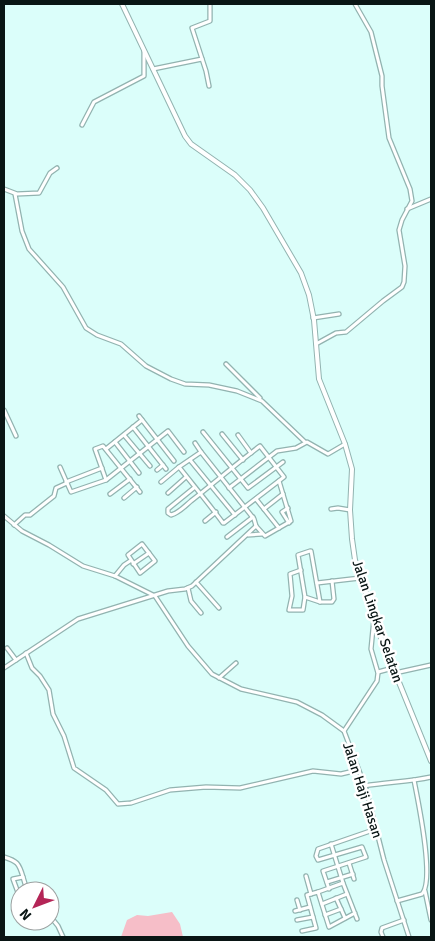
<svg xmlns="http://www.w3.org/2000/svg" width="435" height="941" font-family="Signika,sans-serif">
  <style>
    .green { fill: #f6bec8 }
    .lines { fill: none; stroke-linecap: round; stroke-linejoin: round }
    .minor-casing { stroke: #92b3b0; stroke-width: 5.5 }
    .tertiary-casing { stroke: #92b3b0; stroke-width: 6 }
    .minor { stroke: #fff; stroke-width: 3 }
    .tertiary { stroke: #fff; stroke-width: 4 }
    .labels { text-anchor: middle; stroke-width: 5; stroke-linejoin: round; paint-order: stroke }
    .street-label { font-size: 14px; fill: #091514; stroke: #fff }
  </style>
  <rect width="100%" height="100%" fill="#dbfefa"/>
  <polygon class="green" points="172,912 180,924 183,937 121,937 127,920 137,915 148,916"/>
  <g class="lines">
    <defs>
      <g id="minor">
        <polyline points="153,69 202,59"/>
        <polyline points="209,86 206,71 192,28 210,21 210,4"/>
        <polyline points="82,125 94,102 144,76 144,51"/>
        <polyline points="4,189 17,194 39,193 50,173 57,168"/>
        <polyline points="15,194 22,231 29,249 63,287 86,328 97,335 121,344 146,366 171,379 185,384 209,385 237,391 262,401 305,442"/>
        <polyline points="407,209 431,199"/>
        <polyline points="313,318 339,314"/>
        <polyline points="316,344 336,333 346,332 383,301 402,287 404,282 405,266 399,230 402,220 412,201 410,189 389,138 382,86 382,76 371,32 355,4"/>
        <polyline points="226,364 260,398"/>
        <polyline points="4,410 16,436"/>
        <polyline points="139,416 174,461"/>
        <polyline points="133,427 166,469"/>
        <polyline points="203,432 248,488 283,462"/>
        <polyline points="222,434 243,460"/>
        <polyline points="124,435 150,466"/>
        <polyline points="238,435 251,453"/>
        <polyline points="115,442 139,473"/>
        <polyline points="195,443 201,452"/>
        <polyline points="106,449 142,420"/>
        <polyline points="190,460 235,515"/>
        <polyline points="60,467 71,492 106,480 168,431 184,452"/>
        <path d="M179,467C194,486 209,504 223,523H224L284,477L260,446C236,464 214,483 191,501C185,506 179,513 171,515L168,513V509L195,487"/>
        <polyline points="157,470 163,465"/>
        <polyline points="106,480 95,449 103,446 140,492"/>
        <polyline points="66,482 102,468"/>
        <polyline points="229,488 277,451 296,448 307,442 328,454 345,444"/>
        <polyline points="168,493 186,477"/>
        <polyline points="110,494 130,479"/>
        <polyline points="124,498 137,487"/>
        <polyline points="256,499 279,528"/>
        <polyline points="288,508 282,512 289,523"/>
        <polyline points="264,509 283,494"/>
        <polyline points="331,509 338,508 350,510"/>
        <polyline points="4,516 22,531 49,545 83,566 115,576 155,596 188,646 212,674 241,689 297,702 322,715 344,731 366,789 384,860 409,937"/>
        <polyline points="205,521 216,512"/>
        <polyline points="14,525 25,515 30,515 54,496 56,488 67,483"/>
        <polyline points="256,526 265,536 291,521 279,481"/>
        <polyline points="248,535 262,534"/>
        <polyline points="227,537 253,517"/>
        <polygon points="142,544 155,561 140,573 128,555"/>
        <polygon points="310,551 311,551 320,602 305,597 298,555"/>
        <polyline points="133,564 149,553"/>
        <polyline points="301,570 290,574 292,596 289,610 303,610 305,597"/>
        <polyline points="115,576 124,565 130,561"/>
        <polyline points="196,582 219,608"/>
        <polyline points="317,583 360,578"/>
        <polyline points="188,588 191,601 201,613"/>
        <polyline points="320,602 332,602 334,599 332,581"/>
        <polyline points="7,648 16,660"/>
        <polyline points="26,653 32,668 40,676 49,690 53,714 64,736 74,768 106,790 118,804 131,803 170,790 206,787 240,788 313,771 341,774 358,770"/>
        <polyline points="4,668 78,619 168,591 185,589 192,586 256,526 254,519 201,452 179,467 161,482"/>
        <polyline points="378,672 393,668"/>
        <polyline points="395,673 431,665"/>
        <polyline points="219,678 236,663"/>
        <polyline points="344,731 377,681 378,673 371,649 374,618"/>
        <path d="M364,786C387,782 409,782 431,777"/>
        <polyline points="331,844 343,883"/>
        <path d="M4,857C17,861 19,863 23,877L13,879L20,898"/>
        <polyline points="349,863 354,879"/>
        <polyline points="306,876 311,894"/>
        <polyline points="23,877 26,887"/>
        <polyline points="327,882 353,874"/>
        <polyline points="329,889 323,871 366,857 362,847 318,860 316,856 318,849 376,829"/>
        <polyline points="425,891 431,920"/>
        <polyline points="336,898 345,918"/>
        <polyline points="297,900 300,910"/>
        <path d="M397,901L422,894C435,880 418,801 414,780"/>
        <polyline points="322,904 347,894"/>
        <polyline points="295,911 310,907"/>
        <polyline points="355,913 329,927 318,892 343,883 357,919"/>
        <polyline points="325,915 341,909"/>
        <polyline points="50,916 58,926 63,937"/>
        <polyline points="297,920 313,917"/>
        <polyline points="302,931 316,928 307,895 318,892"/>
        <polyline points="383,937 381,932 382,928 404,920"/>
      </g>
      <polyline id="tertiary" points="122,4 185,136 191,144 235,175 250,190 263,208 301,273 309,295 314,320 319,379 345,444 352,469 350,510 352,539 355,560 381,638 431,761"/>
    </defs>
    <use href="#minor" class="minor-casing"/>
    <use href="#tertiary" class="tertiary-casing"/>
    <use href="#minor" class="minor"/>
    <use href="#tertiary" class="tertiary"/>
  </g>
  <g class="labels">
    <g class="street-label">
      <text transform="translate(378 621) rotate(71)" y="5">Jalan Lingkar Selatan</text>
      <text transform="translate(363 790) rotate(72)" y="5">Jalan Haji Hasan</text>
    </g>
  </g>
  <rect width="435" height="941" fill="none" stroke="#091514" stroke-width="10"/>
  <g transform="translate(35 906) rotate(228)"><circle r="24" fill="#ffffff" stroke="#9da1a1"/>
  <path d="M0-4L9 19L0 12L-9 19Z" fill="#b42557"/>
  <text y="-8" font-size="14" font-weight="bold" text-anchor="middle" fill="#091514">N</text>
  </g>
</svg>
